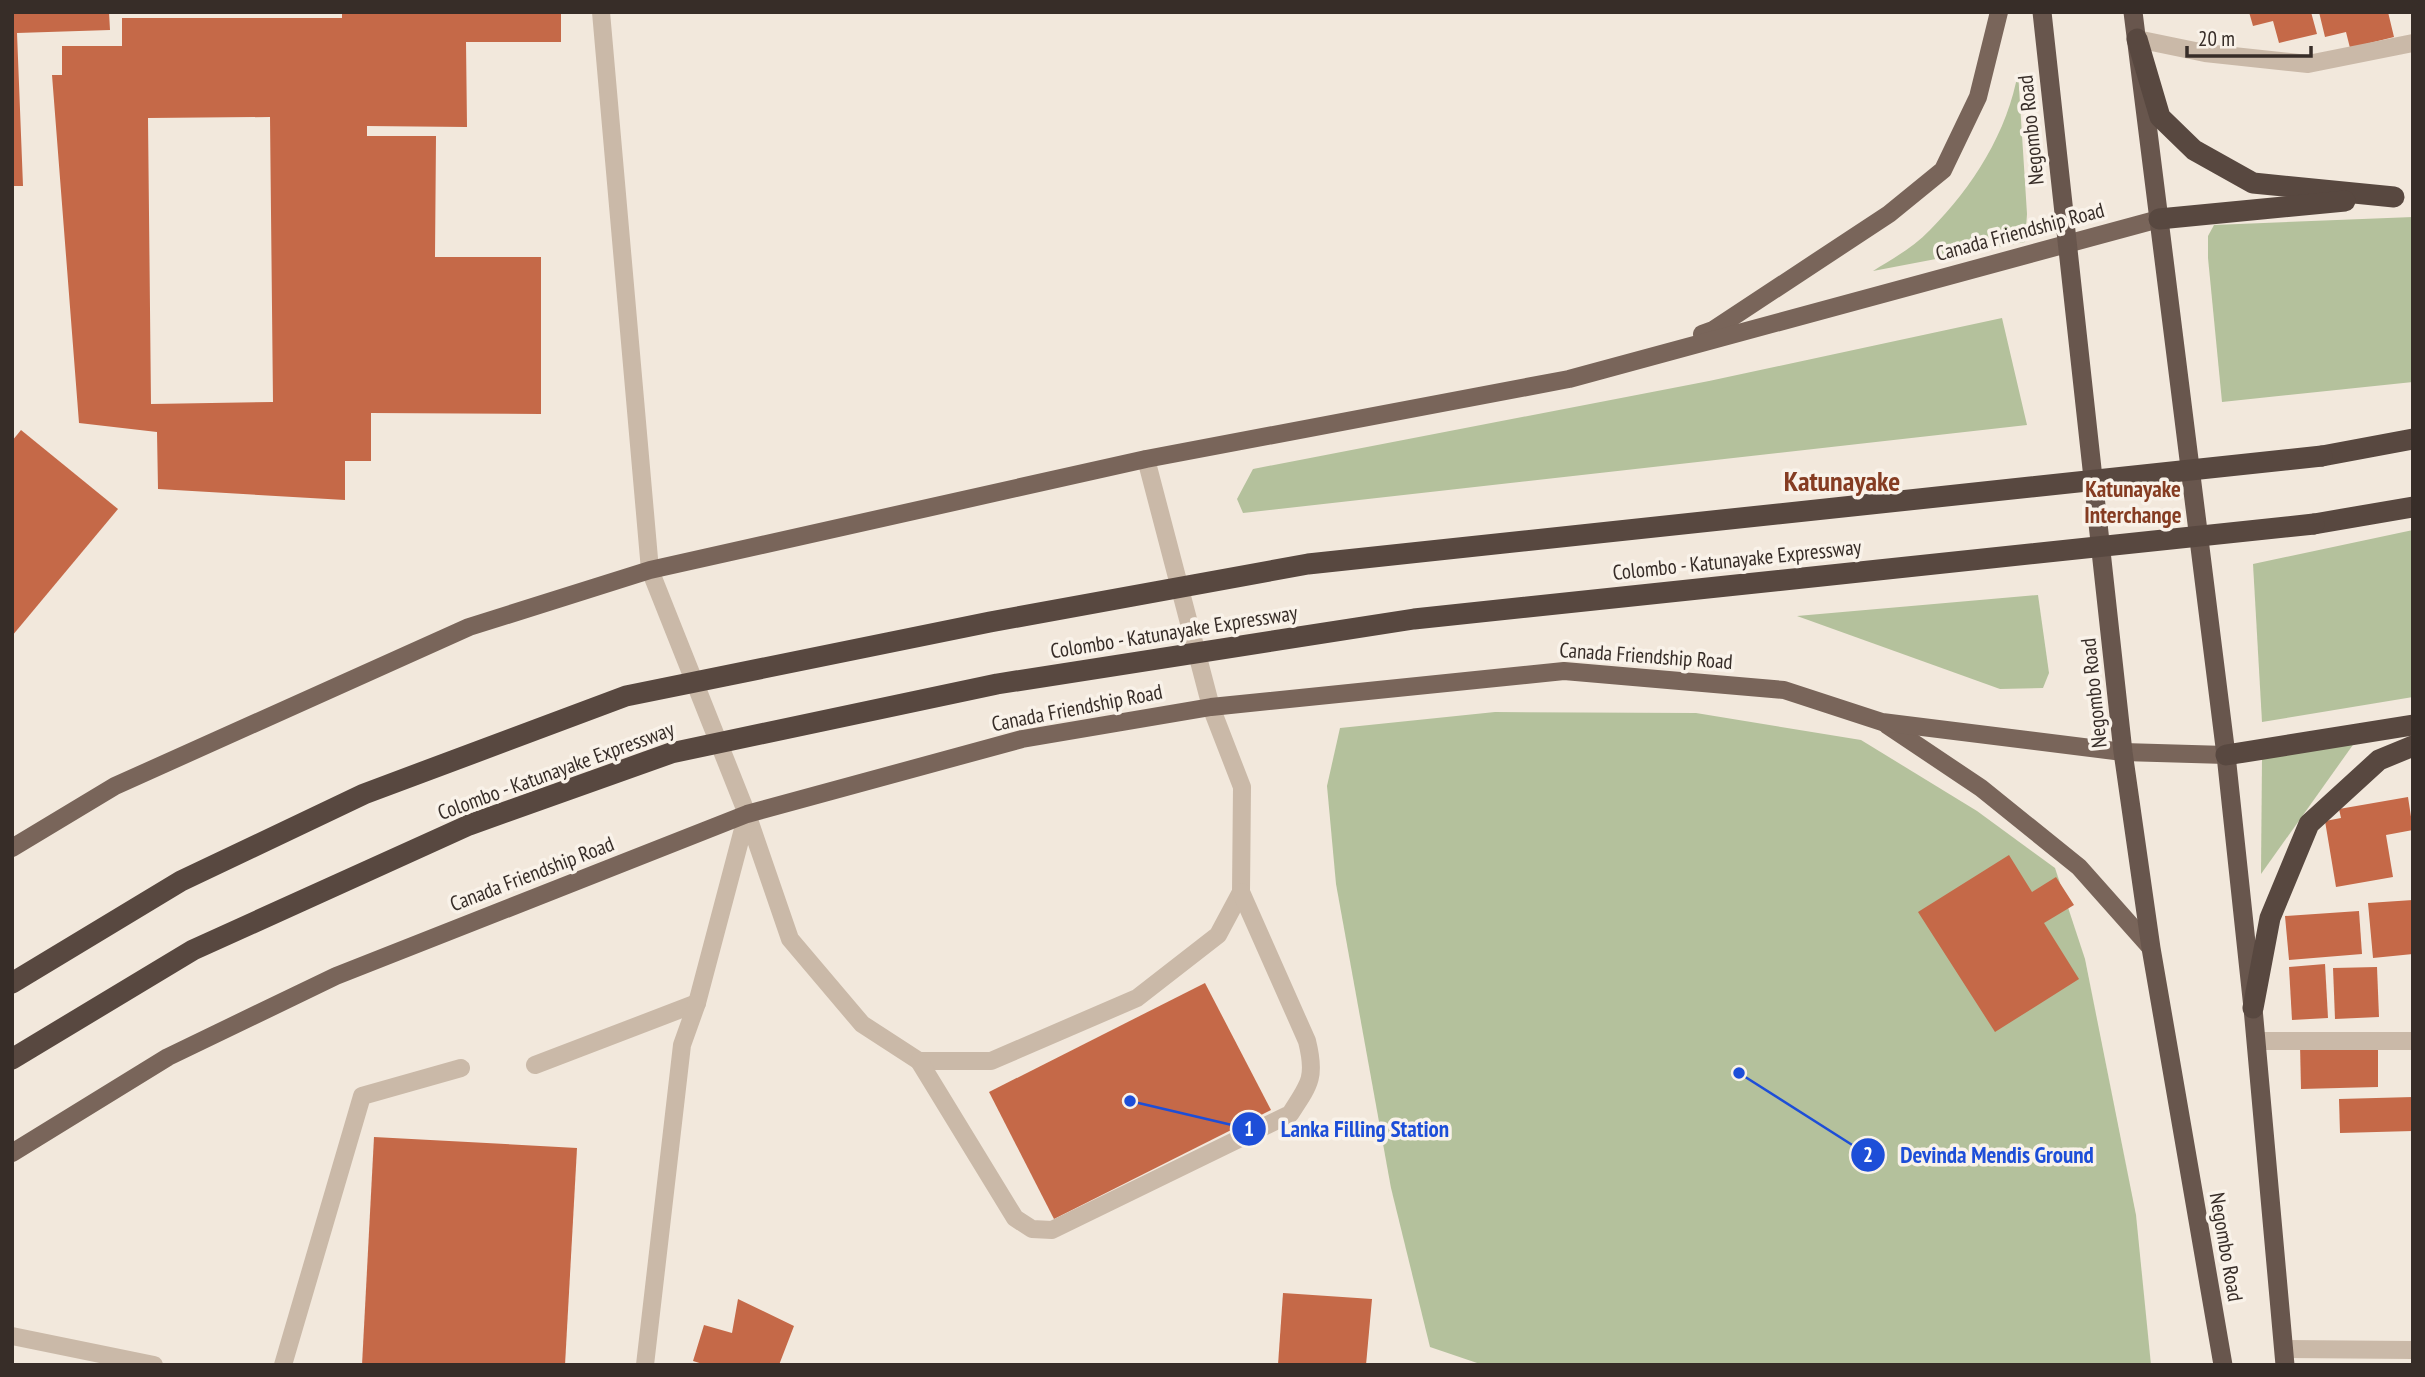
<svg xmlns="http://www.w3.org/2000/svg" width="2425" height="1377" font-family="'PT Sans Narrow',sans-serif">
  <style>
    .green { fill: #b4c19c }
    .building { fill: #c56948; fill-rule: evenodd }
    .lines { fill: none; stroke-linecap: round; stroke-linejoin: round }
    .service { stroke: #cab9a8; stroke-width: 18 }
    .minor { stroke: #cab9a8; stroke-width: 18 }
    .primary { stroke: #79655a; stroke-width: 18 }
    .trunk { stroke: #68564d; stroke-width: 19 }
    .motorway { stroke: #584840; stroke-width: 21 }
    .motorway-bridge { stroke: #584840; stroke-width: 21 }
    .labels { text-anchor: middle; stroke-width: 7; stroke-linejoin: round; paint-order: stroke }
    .street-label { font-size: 21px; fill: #372d28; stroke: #f9f2e9 }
    .neighbourhood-label { font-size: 23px; font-weight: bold; fill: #853c22; stroke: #f9f2e9 }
    .district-label { font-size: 28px; font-weight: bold; fill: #853c22; stroke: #f9f2e9 }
    .leader { fill: none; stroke: #1d4ed8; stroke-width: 2.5 }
    .callout-dot { fill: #1d4ed8; stroke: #f9f2e9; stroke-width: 2.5 }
    .mark-label { font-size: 21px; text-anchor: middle; font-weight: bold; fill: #fff }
    .callout-label { font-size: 23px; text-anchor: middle; font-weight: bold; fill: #1d4ed8; stroke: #f9f2e9; stroke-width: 7; stroke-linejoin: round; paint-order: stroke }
  </style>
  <rect width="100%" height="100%" fill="#f2e8dc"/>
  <g class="green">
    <path d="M2018,72L2027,214L2025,242L1873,271C1892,259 1914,247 1930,230C1973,187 2008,131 2018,72Z"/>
    <polygon points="2413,217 2413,382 2222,402 2208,258 2208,236 2214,225"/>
    <polygon points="2002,318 2027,425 1243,513 1237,499 1253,469 1709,381"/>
    <polygon points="2413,530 2413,697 2262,722 2253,564"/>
    <polygon points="2038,595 2049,673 2043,688 2000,689 1797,616"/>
    <polygon points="1495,712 1696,713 1861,740 1977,811 2055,868 2085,959 2136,1215 2151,1365 1483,1365 1430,1347 1391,1188 1336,884 1327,786 1340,728"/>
    <polygon points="2355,742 2261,874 2262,759"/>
  </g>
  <g class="building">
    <polygon points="12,12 109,12 110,30 17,33 23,186 12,186"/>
    <path d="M342,12H561V42H466L467,127L367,126V136H436L435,257H541V414L371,413V461H345V500L158,489L157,432L79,423L52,75H62V46H122V18H342ZM270,117L273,402L151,404L148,118Z"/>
    <polygon points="2249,12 2311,12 2317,34 2279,43 2273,21 2253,26"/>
    <polygon points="2319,12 2388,12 2394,37 2350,48 2346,32 2325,37"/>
    <polygon points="21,430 118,509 12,636 12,441"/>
    <polygon points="2408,797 2413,830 2386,835 2393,877 2336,887 2325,821 2341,818 2339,809"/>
    <polygon points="2009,855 2032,892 2056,877 2074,905 2044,923 2079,979 1995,1032 1918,912"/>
    <polygon points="2413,900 2413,954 2373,958 2368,903"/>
    <polygon points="2359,911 2362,954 2289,960 2285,916"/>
    <polygon points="2325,964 2328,1018 2292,1020 2289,967"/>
    <polygon points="2377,967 2379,1017 2335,1019 2333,968"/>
    <polygon points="1205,983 1271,1110 1054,1219 989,1092"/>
    <polygon points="2378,1042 2378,1087 2301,1089 2300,1044"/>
    <polygon points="2413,1097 2413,1131 2340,1133 2339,1099"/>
    <polygon points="374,1137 577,1148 565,1365 362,1365"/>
    <polygon points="1283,1293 1372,1299 1366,1365 1278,1365"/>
    <polygon points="738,1299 794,1326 779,1365 706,1365 693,1361 704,1325 732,1333"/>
  </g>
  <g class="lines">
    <g class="service">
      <polyline points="601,12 650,570"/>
      <polyline points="747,814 790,939 862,1024 919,1061 991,1061 1137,998 1218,935 1241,892 1242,787 1211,707"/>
      <path d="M919,1061L1015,1218L1032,1229L1052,1230L1290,1114C1310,1084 1316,1077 1307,1041L1241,892"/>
      <polyline points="535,1065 697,1003"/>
      <polyline points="12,1336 154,1365"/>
      <polyline points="283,1365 362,1096 461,1068"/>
      <polyline points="645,1365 682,1045 697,1003 747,814"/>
    </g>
    <g class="minor">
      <polyline points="2137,39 2205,53 2308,64 2413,43"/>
      <polyline points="1146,459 1211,707"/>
      <polyline points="650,570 747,814"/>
      <polyline points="2256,1041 2413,1041"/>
      <polyline points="2284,1349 2413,1350"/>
    </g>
    <g class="primary">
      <polyline points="1702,334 1713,330 1889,214 1943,170 1978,97 1999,12"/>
      <polyline points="1887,725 1981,788 2079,867 2151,948"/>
      <polyline points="12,848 115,786 469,627 650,570 1146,459 1569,379 2159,219"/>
      <polyline points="12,1153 168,1057 336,976 747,814 1022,739 1211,707 1564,671 1784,690 1882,722 2123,752 2226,755"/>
    </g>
    <g class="trunk">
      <polyline points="2042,12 2123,752 2151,948 2223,1365"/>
      <polyline points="2133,12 2226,755 2253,1008 2285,1365"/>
    </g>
    <g class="motorway">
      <polyline points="2137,39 2160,117 2194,150 2253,183 2394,197"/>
      <polyline points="2159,219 2345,201"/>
      <polyline points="2322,456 2413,439"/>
      <polyline points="2314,524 2413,507"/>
      <polyline points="2226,755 2413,725"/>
      <polyline points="2253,1008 2270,918 2309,824 2379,760 2413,746"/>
    </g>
    <g class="motorway-bridge">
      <polyline points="12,983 181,881 364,794 626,696 990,622 1308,564 2322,456"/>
      <polyline points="12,1059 193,950 469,825 671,753 997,684 1414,619 2314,524"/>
    </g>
  </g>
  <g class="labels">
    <g class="street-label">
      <text transform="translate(2031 130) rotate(-96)" y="7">Negombo Road</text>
      <text transform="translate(2020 232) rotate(-15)" y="7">Canada Friendship Road</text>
      <text transform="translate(1737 560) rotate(-6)" y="7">Colombo - Katunayake Expressway</text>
      <text transform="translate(1174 632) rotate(-9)" y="7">Colombo - Katunayake Expressway</text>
      <text transform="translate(1646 656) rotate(4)" y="7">Canada Friendship Road</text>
      <text transform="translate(2094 693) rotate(-96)" y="7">Negombo Road</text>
      <text transform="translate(1077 708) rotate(-11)" y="7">Canada Friendship Road</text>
      <text transform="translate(556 771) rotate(-20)" y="7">Colombo - Katunayake Expressway</text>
      <text transform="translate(532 874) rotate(-21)" y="7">Canada Friendship Road</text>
      <text transform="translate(2226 1247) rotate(80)" y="7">Negombo Road</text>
    </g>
    <g class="neighbourhood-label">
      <text x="2133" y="497">Katunayake<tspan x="2133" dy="26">Interchange</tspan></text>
    </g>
    <g class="district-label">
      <text x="1842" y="491">Katunayake</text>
    </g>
  </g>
  <path class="leader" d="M1130 1101L1249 1129M1739 1073L1868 1155"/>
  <g class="callout-dot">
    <circle cx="1130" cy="1101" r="7"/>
    <circle cx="1739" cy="1073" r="7"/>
    <circle cx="1249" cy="1129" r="18"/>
    <circle cx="1868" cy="1155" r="18"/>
  </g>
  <g class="mark-label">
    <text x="1249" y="1136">1</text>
    <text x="1868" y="1162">2</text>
  </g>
  <g class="callout-label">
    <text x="1365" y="1137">Lanka Filling Station</text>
    <text x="1997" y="1163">Devinda Mendis Ground</text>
  </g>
  <rect width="2425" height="1377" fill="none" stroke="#372d28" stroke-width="28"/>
  <path d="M2187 46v10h124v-10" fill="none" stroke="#372d28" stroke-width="3.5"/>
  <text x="2198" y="46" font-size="21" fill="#372d28" stroke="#f9f2e9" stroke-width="5" paint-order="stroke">20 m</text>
</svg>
